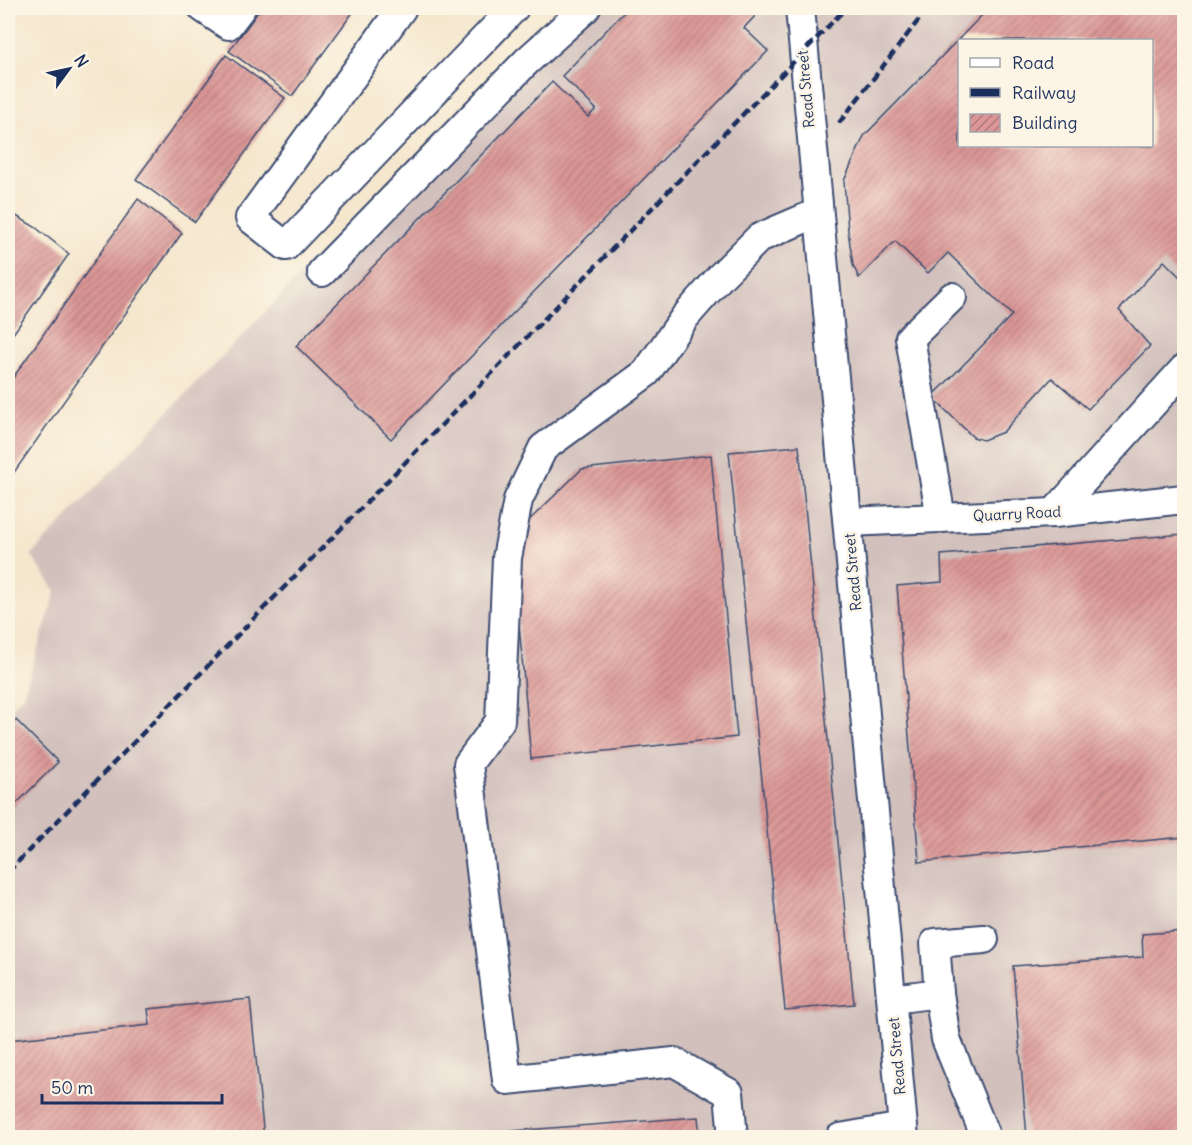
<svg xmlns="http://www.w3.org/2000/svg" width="1192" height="1145" font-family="Delius,sans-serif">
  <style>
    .industrial { fill: #d1c0bc; fill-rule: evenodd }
    .building { fill: url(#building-hatch); fill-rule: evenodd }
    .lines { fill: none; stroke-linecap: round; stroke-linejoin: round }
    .minor-casing { stroke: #3c4b6f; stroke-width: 32 }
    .minor { stroke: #fff; stroke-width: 28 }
    .rail { stroke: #1b2f5e; stroke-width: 4.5; stroke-dasharray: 9 4.5; stroke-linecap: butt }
    .labels { text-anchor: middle; stroke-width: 5; stroke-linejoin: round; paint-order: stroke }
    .street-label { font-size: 15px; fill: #1b2f5e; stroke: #fcf5e5 }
  </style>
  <defs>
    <pattern id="building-hatch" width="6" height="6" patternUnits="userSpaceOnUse" patternTransform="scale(1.5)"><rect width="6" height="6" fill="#db9695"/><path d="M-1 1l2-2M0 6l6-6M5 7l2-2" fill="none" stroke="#b17b7d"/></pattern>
  </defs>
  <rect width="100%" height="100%" fill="#fcf5e5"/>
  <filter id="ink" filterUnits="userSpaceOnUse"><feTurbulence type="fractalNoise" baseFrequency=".0167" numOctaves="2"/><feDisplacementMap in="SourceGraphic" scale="12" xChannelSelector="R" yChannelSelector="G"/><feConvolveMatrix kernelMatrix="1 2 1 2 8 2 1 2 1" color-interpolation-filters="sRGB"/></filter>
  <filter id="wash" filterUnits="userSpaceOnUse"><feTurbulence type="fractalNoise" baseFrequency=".008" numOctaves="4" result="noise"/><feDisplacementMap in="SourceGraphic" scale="24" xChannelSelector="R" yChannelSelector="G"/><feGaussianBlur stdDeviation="1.35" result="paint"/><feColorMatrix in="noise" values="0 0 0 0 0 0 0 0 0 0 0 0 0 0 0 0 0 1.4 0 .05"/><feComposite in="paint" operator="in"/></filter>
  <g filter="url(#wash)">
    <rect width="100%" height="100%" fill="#f5e7ce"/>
    <path class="industrial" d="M558,8H1184V1137H8V712L23,696L56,591L31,555ZM960,40H1152V146H960Z"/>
    <g id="blocks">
      <g class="building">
        <polygon points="261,8 356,8 292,96 229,51"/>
        <polygon points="628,8 754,8 755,16 744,28 768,51 391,439 296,346 552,82 588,117 596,109 562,76"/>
        <path d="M989,8H1184V281L1164,261L1119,310L1150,346L1088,409L1052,378L1003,432L983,440L973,437L932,397L1012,315L948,253L928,273L895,241L859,278L853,265L848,231L844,181L864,136ZM960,40H1152V146H960Z"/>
        <polygon points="226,55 285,98 195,222 136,179"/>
        <polygon points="138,199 182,233 8,481 8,385"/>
        <polygon points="8,211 35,227 69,254 8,341"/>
        <polygon points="799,446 854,1004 785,1010 729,452"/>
        <polygon points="711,455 737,737 531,759 515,579 517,532 582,469"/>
        <polygon points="1184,534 1184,837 919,862 897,586 942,582 941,555"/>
        <polygon points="16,720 58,762 8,812 8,728"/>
        <polygon points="1184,931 1184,1138 1027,1138 1013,966 1143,957 1142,934"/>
        <polygon points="250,999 264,1138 8,1138 8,1040 150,1025 148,1009"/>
        <polygon points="698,1117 700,1138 483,1138 483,1133"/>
      </g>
    </g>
  </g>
  <g filter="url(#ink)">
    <use href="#blocks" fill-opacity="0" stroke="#3c4b6f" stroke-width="1.5"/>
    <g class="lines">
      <defs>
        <g id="minor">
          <polyline points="203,8 228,25 241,8"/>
          <polyline points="402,8 250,218 286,246 514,8"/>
          <polyline points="800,8 904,1138"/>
          <polyline points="322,272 527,61 586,8"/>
          <polyline points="1054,513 1184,369"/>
          <polyline points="941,518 910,338 952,297"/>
          <polyline points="848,522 1054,513 1184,499"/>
          <polyline points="939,993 935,943 984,939"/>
          <polyline points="892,999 939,993 946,1039 986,1138"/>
          <polyline points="733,1138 729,1093 674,1062 507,1080 468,764 500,721 507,558 518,500 543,448 646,373 685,317 721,276 759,238 817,213"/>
          <polyline points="840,1138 903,1127"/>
        </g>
      </defs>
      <use href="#minor" class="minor-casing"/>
      <use href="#minor" class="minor"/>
      <g class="rail">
        <polyline points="839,123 928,8"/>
        <polyline points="8,872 846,8"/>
      </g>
    </g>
  </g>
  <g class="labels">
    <g class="street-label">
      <text transform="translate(806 89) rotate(-95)" y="5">Read Street</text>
      <text transform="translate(1017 514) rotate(-3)" y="5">Quarry Road</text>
      <text transform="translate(853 572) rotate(-95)" y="5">Read Street</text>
      <text transform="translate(897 1056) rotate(-95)" y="5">Read Street</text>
    </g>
  </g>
  <rect width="1192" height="1145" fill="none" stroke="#fcf5e5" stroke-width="30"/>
  <rect x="958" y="39" width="195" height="108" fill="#fcf5e5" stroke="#a2a6af" stroke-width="1.5"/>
  <rect x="970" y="58" width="30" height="9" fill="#ffffff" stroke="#a2a6af" stroke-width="1.5"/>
  <text x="1012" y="69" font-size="18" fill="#1b2f5e">Road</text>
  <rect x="970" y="88" width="30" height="9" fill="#1b2f5e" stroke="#a2a6af" stroke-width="1.5"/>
  <text x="1012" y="99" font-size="18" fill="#1b2f5e">Railway</text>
  <rect x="970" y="114" width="30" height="18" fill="url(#building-hatch)" stroke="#a2a6af" stroke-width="1.5"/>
  <text x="1012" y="129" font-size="18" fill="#1b2f5e">Building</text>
  <g transform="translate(69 69) rotate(57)" stroke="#fcf5e5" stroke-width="4.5" paint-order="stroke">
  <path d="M0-4.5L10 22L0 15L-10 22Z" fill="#1b2f5e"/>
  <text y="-9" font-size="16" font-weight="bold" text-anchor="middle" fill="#1b2f5e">N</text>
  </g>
  <path d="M42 1094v9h180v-9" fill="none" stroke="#1b2f5e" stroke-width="3"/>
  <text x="51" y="1094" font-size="18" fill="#1b2f5e" stroke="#fcf5e5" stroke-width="4.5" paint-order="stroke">50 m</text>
</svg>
